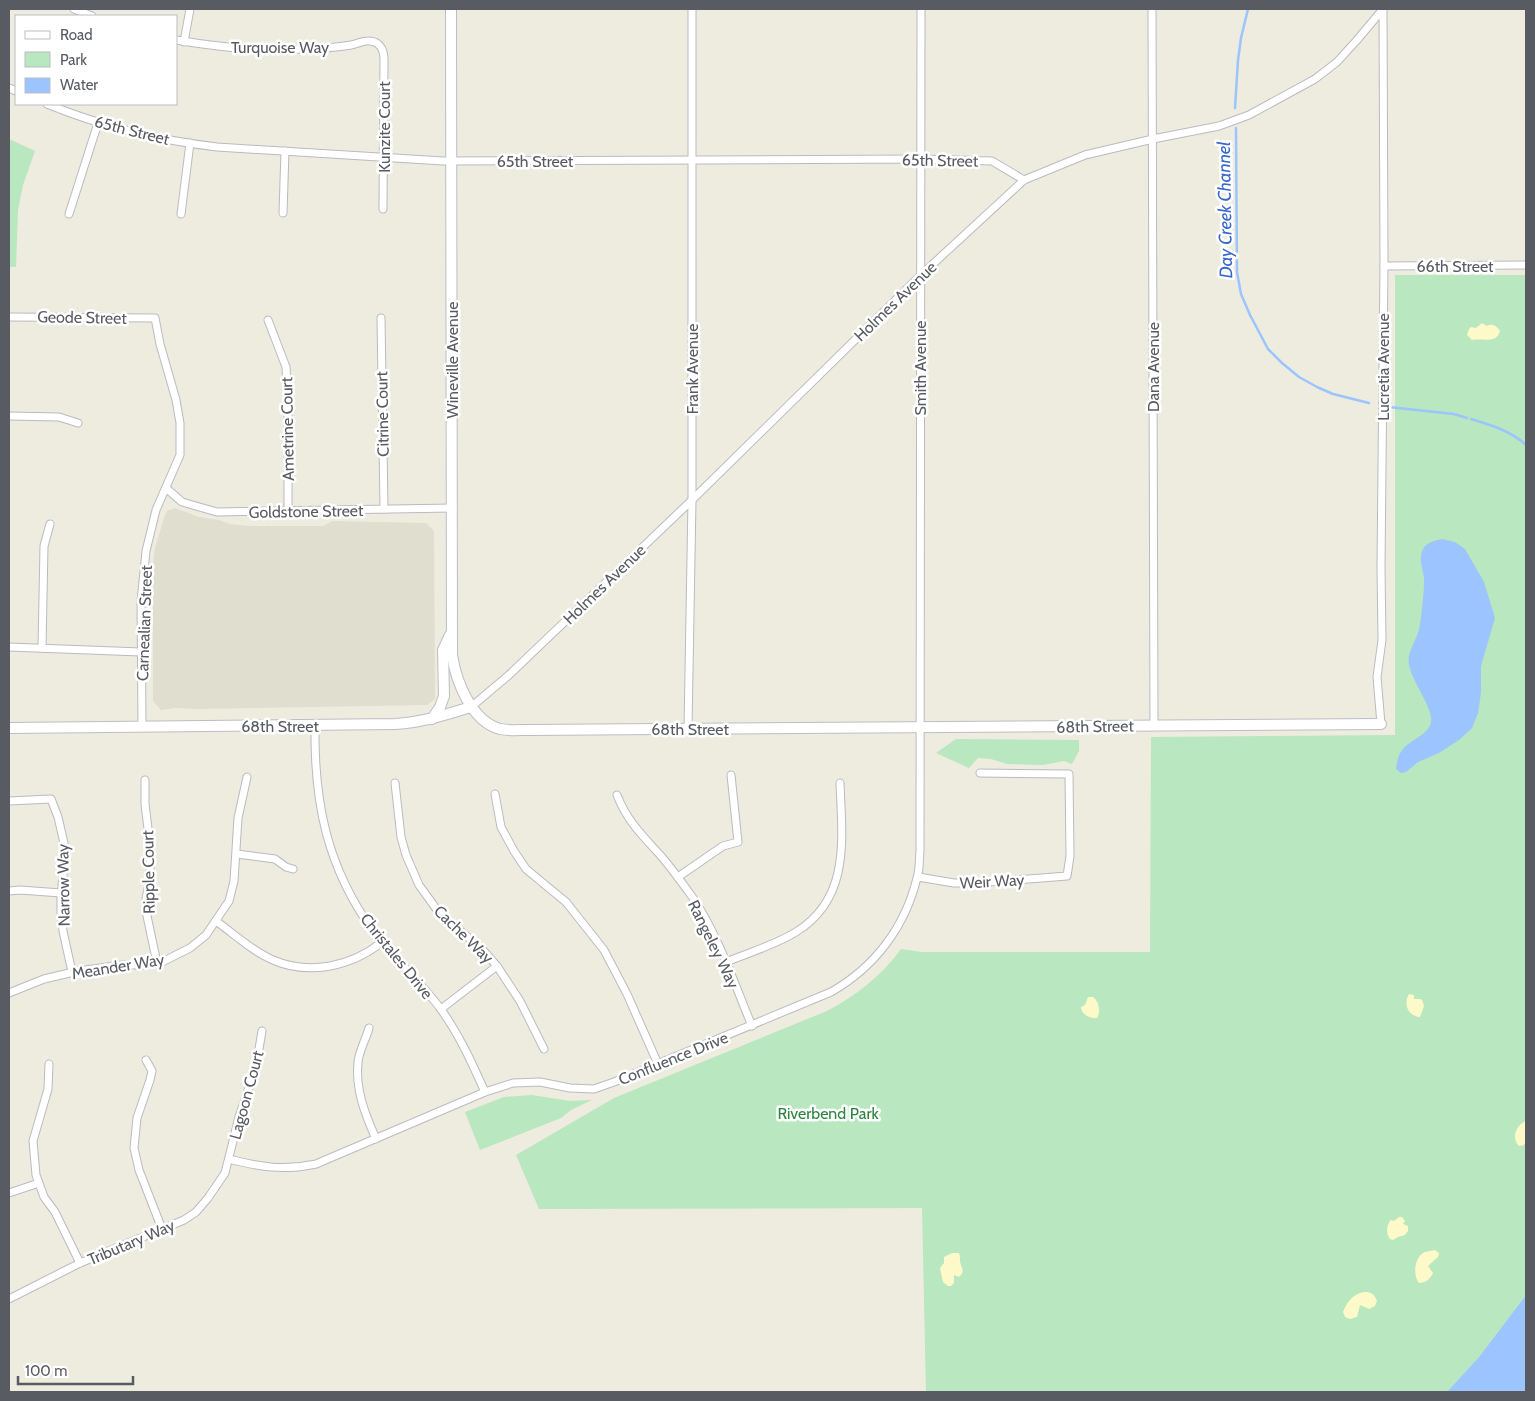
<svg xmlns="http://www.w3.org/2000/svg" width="1535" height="1401" font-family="Cabin,sans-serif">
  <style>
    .education { fill: #dfdecf }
    .green { fill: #b8e7c0 }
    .sand { fill: #fdf9c9 }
    .water { fill: #9cc4ff }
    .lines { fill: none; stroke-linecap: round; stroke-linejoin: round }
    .stream { stroke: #9cc4ff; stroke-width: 2.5 }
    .street-casing { stroke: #babbc2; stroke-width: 9 }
    .secondary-casing { stroke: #bcbec7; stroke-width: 12 }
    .street { stroke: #fff; stroke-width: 7 }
    .secondary { stroke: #fff; stroke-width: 10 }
    .labels { text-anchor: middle; stroke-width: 5; stroke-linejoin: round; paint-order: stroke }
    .street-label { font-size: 16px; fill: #585b61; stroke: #fff }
    .park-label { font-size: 16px; fill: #2d843f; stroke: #fff }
    .water-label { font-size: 18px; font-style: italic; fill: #3667cb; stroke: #fff }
  </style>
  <rect width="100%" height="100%" fill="#edecdf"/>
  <polygon class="education" points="175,508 199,517 219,520 229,524 249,526 324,526 332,521 426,523 434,531 435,699 427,705 199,709 175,708 161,710 153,701 153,565 155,548 164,518 167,511"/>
  <g class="green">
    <polygon points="9,139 35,151 23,185 18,210 16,267 9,267"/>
    <path d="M1395,275H1526V1295L1479,1357L1447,1392H926L922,1208L539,1209L516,1155L614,1098L827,1011C855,996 882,976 901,949L922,952H1150L1151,737L1395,735Z"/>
    <polygon points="956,739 1079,740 1079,751 1072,764 1064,761 1043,765 1007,764 991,759 978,758 969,768 936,753"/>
    <polygon points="532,1095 570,1101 592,1100 571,1110 561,1118 480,1150 465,1112 504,1097"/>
  </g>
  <g class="sand">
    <path d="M1482,323L1487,326C1492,323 1497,326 1500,331C1497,344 1483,338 1472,340L1467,335L1469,329L1471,327L1476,328Z"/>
    <path d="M1409,994L1414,995V999H1420L1422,1000L1424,1006L1420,1017C1408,1016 1403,1004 1409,994Z"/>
    <path d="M1088,997H1093C1099,1001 1101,1012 1097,1018C1090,1019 1081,1014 1081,1007L1085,1005Z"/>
    <path d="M1526,1121V1141L1524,1145L1519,1146C1511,1138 1516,1125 1526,1121Z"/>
    <path d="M1399,1217H1402L1405,1221L1403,1224L1408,1226V1231L1405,1235L1398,1237L1393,1240L1390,1239C1386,1234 1386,1225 1391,1220L1394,1221Z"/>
    <path d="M1435,1250L1439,1253L1438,1257L1428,1266L1433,1273C1430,1279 1426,1283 1419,1283C1413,1276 1414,1259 1423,1253C1426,1251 1431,1251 1435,1250Z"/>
    <path d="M952,1253H959C960,1256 960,1258 960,1261C961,1268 966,1271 959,1277L954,1275V1283L951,1286H948L943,1282L940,1268L944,1263V1257Z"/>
    <path d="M1364,1292C1372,1292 1374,1294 1377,1301L1375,1306L1369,1309L1360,1305L1357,1317L1350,1319L1345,1317L1343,1312C1347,1302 1353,1294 1364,1292Z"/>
  </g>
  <g class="water">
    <path d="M1443,539L1455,542L1465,549L1484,582L1495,618L1481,666V692L1478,713L1472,728L1459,740L1439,753L1418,762L1406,772L1401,773L1396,769C1397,762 1398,754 1404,748C1411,740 1429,734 1431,722C1433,707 1412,682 1409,665C1407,653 1414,644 1418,633C1420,628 1420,622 1421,617C1422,606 1424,594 1424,583C1425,571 1417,561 1423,549C1427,542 1436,540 1443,539Z"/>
    <polygon points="1526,1295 1526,1392 1447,1392 1479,1357"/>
  </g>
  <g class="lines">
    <g class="stream">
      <polyline points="1235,108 1238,60 1241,38 1248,9"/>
      <polyline points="1236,128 1237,272 1241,294 1250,315 1268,349 1282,363 1299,377 1317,387 1333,394 1369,403"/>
      <polyline points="1389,407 1454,414 1467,418"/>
      <path d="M1471,419C1491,425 1511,431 1526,445"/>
    </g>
    <defs>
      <g id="street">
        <polyline points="74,9 92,16"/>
        <polyline points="1152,9 1154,725"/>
        <path d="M176,40C218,47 260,52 302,49C318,48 336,48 351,45C357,44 364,40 370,41C381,42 384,51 384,60L383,209"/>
        <polyline points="184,42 190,9"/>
        <polyline points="9,88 16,91"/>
        <path d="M47,104C103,127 157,140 217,147L443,161L922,159L992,161L1024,180"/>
        <polyline points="283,213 285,151"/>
        <polyline points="69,214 98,123"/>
        <polyline points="181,214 190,143"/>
        <polyline points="1384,266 1526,265"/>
        <polyline points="9,317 155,318 160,344 176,400 180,423 180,455 156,510 146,551 141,602 142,727"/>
        <polyline points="381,318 384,509"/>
        <polyline points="268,320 286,367 288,403 288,511"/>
        <polyline points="9,416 59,417 78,423"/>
        <polyline points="166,488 182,502 217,512 453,508"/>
        <polyline points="9,647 141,652"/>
        <polyline points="42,648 44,546 50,524"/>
        <polyline points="471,707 509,675 692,500 920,276 1024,180 1085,155 1153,139 1219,126 1249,115 1315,79 1337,62 1357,40 1383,9"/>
        <polyline points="1381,724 1377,677 1382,640 1381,568 1384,263 1383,9"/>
        <path d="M315,726C314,803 327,867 373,931C393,958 420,981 440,1008C459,1034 472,1063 485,1092"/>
        <polyline points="688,729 692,500 692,9"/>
        <polyline points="145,780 145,804 150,845 150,878 146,899 147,916 157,963"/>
        <polyline points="395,783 401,837 406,855 419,885 440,914 481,948 497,966 520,1001 544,1049"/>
        <polyline points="495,794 501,827 514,851 526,869 566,902 604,950 627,994 658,1064"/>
        <path d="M617,795C627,821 642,835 661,856C672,869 683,884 693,898C719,937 734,983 752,1026"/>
        <polyline points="9,801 51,799 58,817 64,843 65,854 61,897 61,913 63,931 72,972"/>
        <polyline points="237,854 275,859 286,867 293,869"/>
        <polyline points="678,877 723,846 738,842 731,775"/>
        <polyline points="918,877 954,883 976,883 1067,876 1070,856 1069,774 980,773"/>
        <polyline points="9,891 20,890 61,893"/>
        <path d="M216,921C234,934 252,951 273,960C310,976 352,966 382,942"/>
        <path d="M726,962C748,953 775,945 796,932C851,898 842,838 840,783"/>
        <polyline points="9,993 44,979 78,971 122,965 144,965 164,961 190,948 206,935 229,901 234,881 238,818 247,777"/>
        <polyline points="441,1009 497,966"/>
        <path d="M369,1028C366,1039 359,1051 358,1062C355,1089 365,1114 376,1139"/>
        <polyline points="146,1060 152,1071 150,1080 137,1118 134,1148 139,1170 162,1229"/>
        <polyline points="49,1064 48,1089 33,1141 36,1175 44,1197 55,1212 80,1263"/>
        <path d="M229,1159C260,1167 284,1171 316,1164L485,1092L513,1083L540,1082L570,1088L594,1089L614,1082L831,992C875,967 905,927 917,878C920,869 919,860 920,851L921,9"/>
        <polyline points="9,1193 39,1183"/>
        <polyline points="9,1299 80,1263 184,1220 196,1212 208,1198 225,1173 239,1117 256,1067 262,1031"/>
      </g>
      <g id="secondary">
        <path d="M451,9L452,655C456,681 471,721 500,729C509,731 519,730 527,730L1381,724"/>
        <polyline points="432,719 440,707 444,696 443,650 450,635"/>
        <path d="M9,728L395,724C423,722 445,715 471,707"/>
      </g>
    </defs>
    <use href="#street" class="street-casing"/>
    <use href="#secondary" class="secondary-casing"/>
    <use href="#street" class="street"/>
    <use href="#secondary" class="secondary"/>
  </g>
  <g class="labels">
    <g class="street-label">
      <text x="280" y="53">Turquoise Way</text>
      <text transform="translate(384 127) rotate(-90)" y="6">Kunzite Court</text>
      <text transform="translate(132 130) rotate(14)" y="6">65th Street</text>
      <text transform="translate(940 160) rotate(1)" y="6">65th Street</text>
      <text x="535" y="167">65th Street</text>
      <text x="1455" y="272">66th Street</text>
      <text transform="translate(895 301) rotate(-44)" y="6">Holmes Avenue</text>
      <text transform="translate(82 317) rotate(1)" y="6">Geode Street</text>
      <text transform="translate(452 360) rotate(-90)" y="6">Wineville Avenue</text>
      <text transform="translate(1153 367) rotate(-90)" y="6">Dana Avenue</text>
      <text transform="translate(1383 367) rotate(-90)" y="6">Lucretia Avenue</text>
      <text transform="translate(920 368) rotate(-90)" y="6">Smith Avenue</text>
      <text transform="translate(692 369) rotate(-90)" y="6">Frank Avenue</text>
      <text transform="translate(382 414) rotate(-91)" y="6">Citrine Court</text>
      <text transform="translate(287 429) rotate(-91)" y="6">Ametrine Court</text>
      <text transform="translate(306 511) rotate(-1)" y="6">Goldstone Street</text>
      <text transform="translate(604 584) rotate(-44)" y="6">Holmes Avenue</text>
      <text transform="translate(144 623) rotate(-88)" y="6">Carnealian Street</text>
      <text x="280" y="732">68th Street</text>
      <text transform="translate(1095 726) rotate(-1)" y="6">68th Street</text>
      <text x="690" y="735">68th Street</text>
      <text transform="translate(148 872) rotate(-91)" y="6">Ripple Court</text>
      <text transform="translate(992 881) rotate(-3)" y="6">Weir Way</text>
      <text transform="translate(63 885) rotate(-91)" y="6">Narrow Way</text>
      <text transform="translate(464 934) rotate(44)" y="6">Cache Way</text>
      <text transform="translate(714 944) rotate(64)" y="6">Rangeley Way</text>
      <text transform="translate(397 956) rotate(51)" y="6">Christales Drive</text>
      <text transform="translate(118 966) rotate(-9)" y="6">Meander Way</text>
      <text transform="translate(673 1058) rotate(-22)" y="6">Confluence Drive</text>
      <text transform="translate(246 1095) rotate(-75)" y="6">Lagoon Court</text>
      <text transform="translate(131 1242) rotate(-23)" y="6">Tributary Way</text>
    </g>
    <g class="park-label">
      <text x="828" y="1119">Riverbend Park</text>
    </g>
    <g class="water-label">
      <text transform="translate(1225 210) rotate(-91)" y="6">Day Creek Channel</text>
    </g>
  </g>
  <rect width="1535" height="1401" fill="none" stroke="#585b61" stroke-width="20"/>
  <rect x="15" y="15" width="162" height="90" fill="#ffffff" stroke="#bcbdc0"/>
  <rect x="25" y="31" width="25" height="8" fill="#ffffff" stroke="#bcbdc0"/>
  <text x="60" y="40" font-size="15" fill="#585b61">Road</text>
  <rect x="25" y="52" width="25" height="15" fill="#b8e7c0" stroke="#bcbdc0"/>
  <text x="60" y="65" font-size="15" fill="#585b61">Park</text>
  <rect x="25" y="78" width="25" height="15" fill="#9cc4ff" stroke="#bcbdc0"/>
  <text x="60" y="90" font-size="15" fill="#585b61">Water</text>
  <path d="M18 1376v8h115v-8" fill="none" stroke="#585b61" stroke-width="2.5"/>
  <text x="25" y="1376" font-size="15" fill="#585b61" stroke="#ffffff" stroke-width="4" paint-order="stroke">100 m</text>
</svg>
